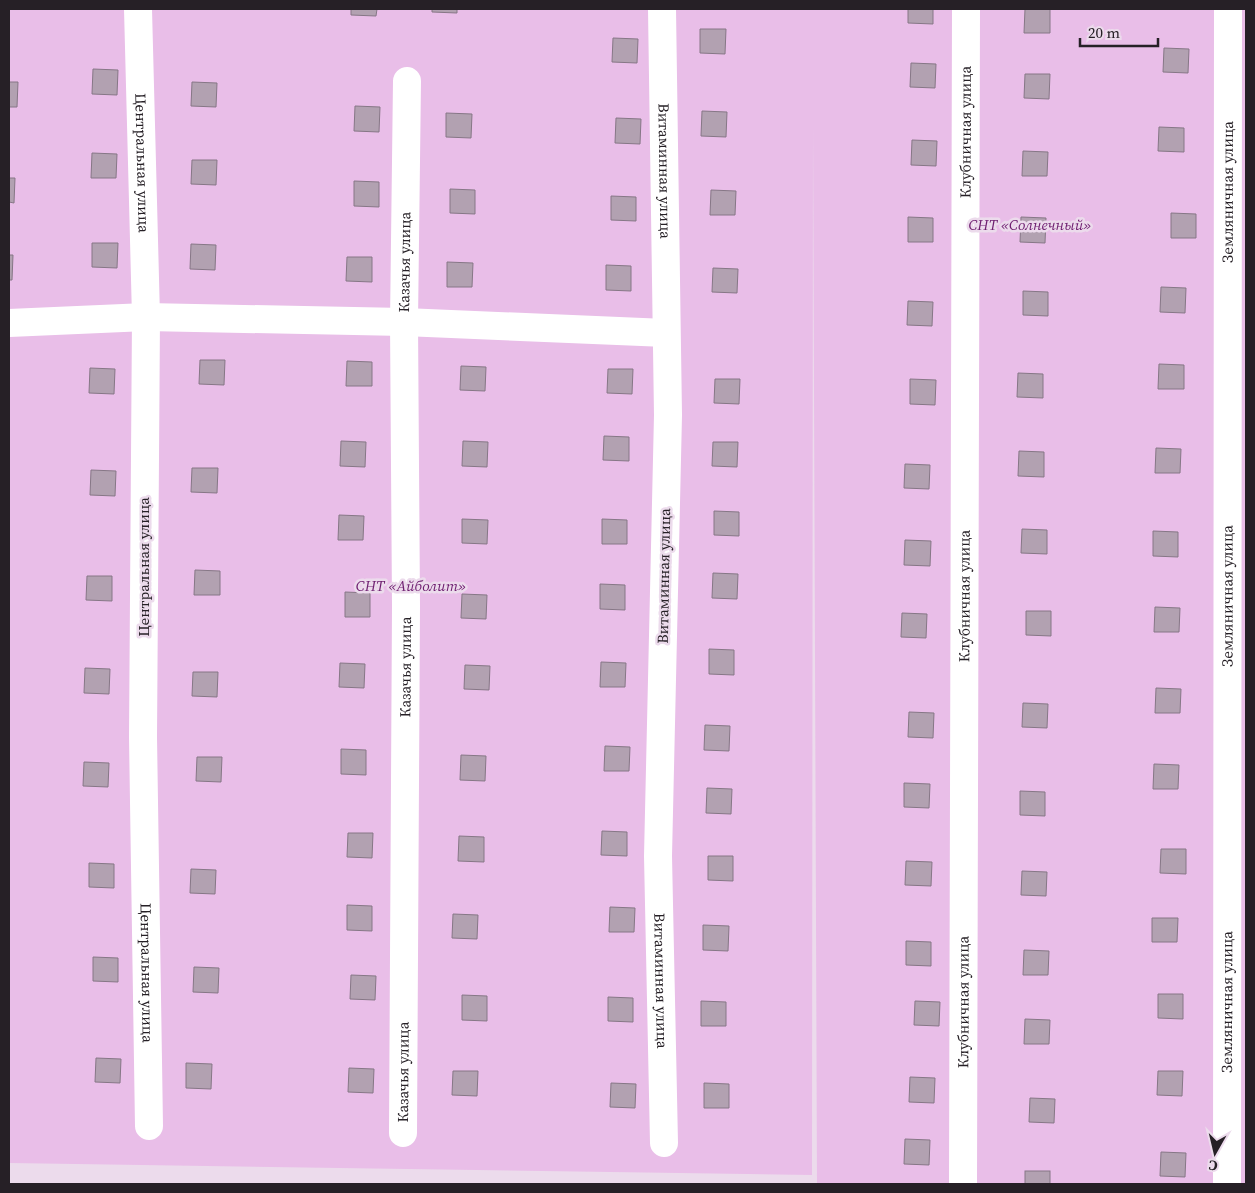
<svg xmlns="http://www.w3.org/2000/svg" width="1255" height="1193" font-family="'Source Serif 4',serif">
  <style>
    .green { fill: #e9bee8 }
    .building { fill: #b2a1b1; stroke: #867786 }
    .lines { fill: none; stroke-linecap: round; stroke-linejoin: round }
    .minor { stroke: #fff; stroke-width: 28 }
    .labels { text-anchor: middle; stroke-width: 5; stroke-linejoin: round; paint-order: stroke }
    .street-label { font-size: 15px; fill: #262026; stroke: #ecdbec }
    .park-label { font-size: 15px; font-style: italic; fill: #6e1e70; stroke: #ecdbec }
  </style>
  <rect width="100%" height="100%" fill="#ecdbec"/>
  <polygon class="green" points="9,9 1246,9 1246,1184 817,1184 813,123 812,1175 9,1163"/>
  <g class="building">
    <polygon points="351,9 377,9 376,16 351,15"/>
    <polygon points="432,9 457,9 457,13 432,12"/>
    <polygon points="908,9 933,9 933,24 908,23"/>
    <polygon points="1025,9 1050,9 1050,33 1024,33"/>
    <polygon points="700,29 726,29 725,54 700,53"/>
    <polygon points="613,38 638,39 637,63 612,62"/>
    <polygon points="1164,48 1189,49 1188,73 1163,72"/>
    <polygon points="911,63 936,64 935,88 910,87"/>
    <polygon points="93,69 118,70 117,95 92,94"/>
    <polygon points="1025,74 1050,74 1049,99 1024,98"/>
    <polygon points="9,82 18,82 17,107 9,107"/>
    <polygon points="192,82 217,83 216,107 191,106"/>
    <polygon points="355,106 380,107 379,132 354,131"/>
    <polygon points="702,111 727,112 726,137 701,136"/>
    <polygon points="446,113 472,114 471,138 446,137"/>
    <polygon points="616,118 641,119 640,144 615,143"/>
    <polygon points="1159,127 1184,128 1184,152 1158,151"/>
    <polygon points="912,140 937,141 936,166 911,165"/>
    <polygon points="1023,151 1048,152 1047,176 1022,176"/>
    <polygon points="92,153 117,154 116,178 91,178"/>
    <polygon points="192,160 217,160 216,185 191,184"/>
    <polygon points="9,178 15,178 14,203 9,202"/>
    <polygon points="354,181 379,182 379,207 354,206"/>
    <polygon points="450,189 475,190 475,214 450,213"/>
    <polygon points="711,190 736,191 735,215 710,215"/>
    <polygon points="611,196 636,197 636,221 611,220"/>
    <polygon points="1171,213 1196,214 1196,238 1171,238"/>
    <polygon points="908,217 933,218 933,242 908,242"/>
    <polygon points="1021,217 1046,218 1045,243 1020,242"/>
    <polygon points="92,243 118,243 117,268 92,267"/>
    <polygon points="191,244 216,245 215,270 190,269"/>
    <polygon points="9,255 13,255 12,280 9,280"/>
    <polygon points="347,257 372,257 372,282 346,281"/>
    <polygon points="447,262 473,263 472,287 447,287"/>
    <polygon points="606,265 631,266 631,291 606,290"/>
    <polygon points="713,268 738,269 737,293 712,292"/>
    <polygon points="1161,287 1186,288 1185,313 1160,312"/>
    <polygon points="1023,291 1048,292 1048,316 1023,315"/>
    <polygon points="908,301 933,302 932,326 907,325"/>
    <polygon points="200,360 225,360 224,385 199,384"/>
    <polygon points="347,361 372,362 372,386 346,386"/>
    <polygon points="1159,364 1184,365 1184,389 1158,389"/>
    <polygon points="461,366 486,367 485,391 460,390"/>
    <polygon points="90,368 115,369 114,394 89,393"/>
    <polygon points="608,369 633,369 632,394 607,393"/>
    <polygon points="1018,373 1043,374 1043,398 1017,397"/>
    <polygon points="715,379 740,379 739,404 714,403"/>
    <polygon points="910,379 936,380 935,405 910,404"/>
    <polygon points="604,436 629,437 629,461 603,460"/>
    <polygon points="341,441 366,442 365,467 340,466"/>
    <polygon points="463,441 488,442 487,467 462,466"/>
    <polygon points="713,442 738,442 737,467 712,466"/>
    <polygon points="1156,448 1181,449 1180,473 1155,473"/>
    <polygon points="1019,451 1044,452 1044,477 1018,476"/>
    <polygon points="905,464 930,465 929,489 904,488"/>
    <polygon points="192,468 218,468 217,493 191,492"/>
    <polygon points="91,470 116,471 115,496 90,495"/>
    <polygon points="714,511 739,512 739,536 714,535"/>
    <polygon points="339,515 364,516 363,540 338,540"/>
    <polygon points="462,519 488,520 487,544 462,543"/>
    <polygon points="602,519 627,520 627,544 602,544"/>
    <polygon points="1022,529 1047,530 1047,554 1021,553"/>
    <polygon points="1153,531 1178,532 1178,557 1153,556"/>
    <polygon points="905,540 931,541 930,566 904,565"/>
    <polygon points="195,570 220,571 220,595 194,595"/>
    <polygon points="713,573 738,574 737,599 712,598"/>
    <polygon points="87,576 112,576 112,601 86,600"/>
    <polygon points="600,584 625,585 625,610 600,609"/>
    <polygon points="345,592 370,593 370,617 345,617"/>
    <polygon points="462,594 487,595 486,619 461,618"/>
    <polygon points="1155,607 1180,608 1179,632 1154,632"/>
    <polygon points="1026,611 1051,611 1051,636 1026,635"/>
    <polygon points="902,613 927,614 926,638 901,637"/>
    <polygon points="709,649 734,650 734,675 709,674"/>
    <polygon points="601,662 626,663 625,687 600,687"/>
    <polygon points="340,663 365,664 364,688 339,687"/>
    <polygon points="465,665 490,666 489,690 464,689"/>
    <polygon points="85,668 110,669 109,694 84,693"/>
    <polygon points="193,672 218,672 217,697 192,696"/>
    <polygon points="1156,688 1181,689 1180,713 1155,713"/>
    <polygon points="1023,703 1048,704 1047,728 1022,727"/>
    <polygon points="909,712 934,713 933,738 908,737"/>
    <polygon points="705,725 730,726 729,751 704,750"/>
    <polygon points="605,746 630,747 629,771 604,771"/>
    <polygon points="341,749 366,750 366,775 341,774"/>
    <polygon points="461,755 486,756 485,781 460,780"/>
    <polygon points="197,757 222,757 221,782 196,781"/>
    <polygon points="84,762 109,763 108,787 83,786"/>
    <polygon points="1154,764 1179,765 1178,789 1153,789"/>
    <polygon points="904,783 930,784 929,808 904,807"/>
    <polygon points="707,788 732,789 731,814 706,813"/>
    <polygon points="1020,791 1045,792 1045,816 1020,815"/>
    <polygon points="602,831 627,832 627,856 601,855"/>
    <polygon points="348,833 373,833 372,858 347,857"/>
    <polygon points="459,836 484,837 484,862 458,861"/>
    <polygon points="1161,849 1186,849 1186,874 1160,873"/>
    <polygon points="708,856 733,856 733,881 708,880"/>
    <polygon points="906,861 932,862 931,886 905,885"/>
    <polygon points="89,863 114,864 114,888 89,887"/>
    <polygon points="191,869 216,870 215,894 190,893"/>
    <polygon points="1022,871 1047,872 1046,896 1021,895"/>
    <polygon points="347,905 372,906 372,931 347,930"/>
    <polygon points="610,907 635,908 634,932 609,932"/>
    <polygon points="453,914 478,915 477,939 452,938"/>
    <polygon points="1152,918 1178,918 1177,942 1152,942"/>
    <polygon points="703,925 729,926 728,951 703,950"/>
    <polygon points="906,941 931,942 931,966 906,965"/>
    <polygon points="1024,950 1049,951 1048,975 1023,975"/>
    <polygon points="93,957 118,958 118,982 93,981"/>
    <polygon points="194,967 219,968 218,993 193,992"/>
    <polygon points="351,975 376,976 375,1000 350,999"/>
    <polygon points="1158,994 1183,994 1183,1019 1158,1018"/>
    <polygon points="462,995 487,996 487,1021 462,1020"/>
    <polygon points="608,997 633,998 633,1022 608,1021"/>
    <polygon points="701,1001 726,1002 726,1026 701,1026"/>
    <polygon points="915,1001 940,1002 939,1026 914,1025"/>
    <polygon points="1025,1019 1050,1020 1049,1044 1024,1044"/>
    <polygon points="96,1058 121,1059 120,1083 95,1082"/>
    <polygon points="186,1063 212,1064 211,1089 186,1088"/>
    <polygon points="349,1068 374,1069 373,1093 348,1092"/>
    <polygon points="453,1071 478,1071 477,1096 452,1095"/>
    <polygon points="1158,1071 1183,1071 1182,1096 1157,1095"/>
    <polygon points="910,1077 935,1078 934,1103 909,1102"/>
    <polygon points="611,1083 636,1084 635,1108 610,1107"/>
    <polygon points="704,1083 729,1084 729,1108 704,1108"/>
    <polygon points="1030,1098 1055,1099 1054,1123 1029,1122"/>
    <polygon points="905,1139 930,1140 929,1165 904,1164"/>
    <polygon points="1161,1152 1186,1153 1185,1177 1160,1176"/>
    <rect x="1025" y="1171" width="25" height="13"/>
  </g>
  <g class="lines">
    <g class="minor">
      <path id="s1" d="M138,9L146,317L143,737L149,1126"/>
      <path id="s2" d="M662,9L668,415L658,856L664,1143"/>
      <polyline points="9,323 146,317 404,322 666,333"/>
      <path id="s3" d="M403,1133L406,606L404,322L407,81"/>
      <path id="s4" d="M963,1184L966,9"/>
      <path id="s5" d="M1227,1184L1228,9"/>
    </g>
  </g>
  <g class="labels">
    <g class="street-label">
      <text dy="5" stroke="none"><textPath href="#s4" startOffset="1052">Клубничная улица</textPath></text>
      <text dy="5" stroke="none"><textPath href="#s1" startOffset="154">Центральная улица</textPath></text>
      <text dy="5" stroke="none"><textPath href="#s2" startOffset="162">Витаминная улица</textPath></text>
      <text dy="5" stroke="none"><textPath href="#s5" startOffset="992">Земляничная улица</textPath></text>
      <text dy="5" stroke="none"><textPath href="#s3" startOffset="871">Казачья улица</textPath></text>
      <text transform="translate(144 567) rotate(-90)" y="5">Центральная улица</text>
      <text transform="translate(664 576) rotate(-89)" y="5">Витаминная улица</text>
      <text dy="5" stroke="none"><textPath href="#s4" startOffset="588">Клубничная улица</textPath></text>
      <text dy="5" stroke="none"><textPath href="#s5" startOffset="588">Земляничная улица</textPath></text>
      <text dy="5" stroke="none"><textPath href="#s3" startOffset="466">Казачья улица</textPath></text>
      <text dy="5" stroke="none"><textPath href="#s1" startOffset="964">Центральная улица</textPath></text>
      <text dy="5" stroke="none"><textPath href="#s2" startOffset="972">Витаминная улица</textPath></text>
      <text dy="5" stroke="none"><textPath href="#s4" startOffset="182">Клубничная улица</textPath></text>
      <text dy="5" stroke="none"><textPath href="#s5" startOffset="182">Земляничная улица</textPath></text>
      <text dy="5" stroke="none"><textPath href="#s3" startOffset="61">Казачья улица</textPath></text>
    </g>
    <g class="park-label">
      <text x="1030" y="230">СНТ «Солнечный»</text>
      <text x="411" y="591">СНТ «Айболит»</text>
    </g>
  </g>
  <rect width="1255" height="1193" fill="none" stroke="#262026" stroke-width="20"/>
  <g transform="translate(1215 1153) rotate(188)" stroke="#ecdbec" stroke-width="4" paint-order="stroke">
  <path d="M0-4L9 19L0 12L-9 19Z" fill="#262026"/>
  <text y="-8" font-size="14" font-weight="bold" text-anchor="middle" fill="#262026">С</text>
  </g>
  <path d="M1080 38v8h78v-8" fill="none" stroke="#262026" stroke-width="2.5"/>
  <text x="1088" y="38" font-size="15" fill="#262026" stroke="#ecdbec" stroke-width="4" paint-order="stroke">20 m</text>
</svg>
